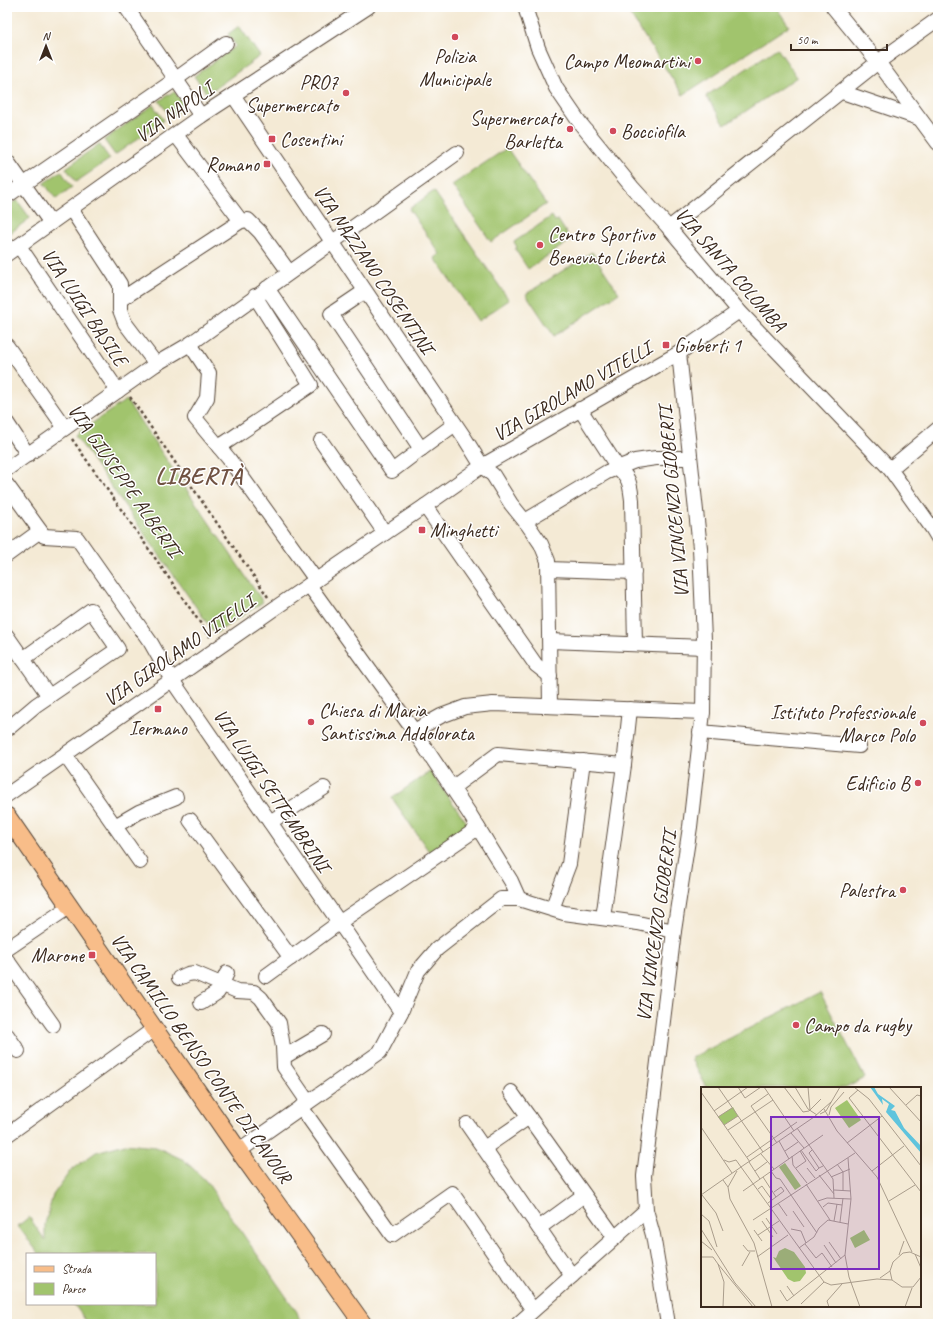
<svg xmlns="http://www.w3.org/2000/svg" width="945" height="1331" font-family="Caveat,sans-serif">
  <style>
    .green { fill: #a1c46d; stroke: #6e7746 }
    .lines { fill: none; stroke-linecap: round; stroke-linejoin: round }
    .minor-casing { stroke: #574739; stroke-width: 16 }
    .major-casing { stroke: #574739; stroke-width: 19 }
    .path { stroke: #574739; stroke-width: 2.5; stroke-dasharray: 3 3; stroke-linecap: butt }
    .minor { stroke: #fff; stroke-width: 14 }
    .major { stroke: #f8bd89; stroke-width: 17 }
    .poi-dot { fill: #d1495b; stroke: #fff; stroke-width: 1.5 }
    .labels { text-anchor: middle; stroke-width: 3; stroke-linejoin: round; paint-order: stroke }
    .poi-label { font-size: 20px; fill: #3b2a1e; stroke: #fff; text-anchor: end }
    .street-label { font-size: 20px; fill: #3b2a1e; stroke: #fff }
    .district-label { font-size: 24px; font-weight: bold; letter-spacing: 1px; fill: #715343; stroke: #fff }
    .inset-road { fill: none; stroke: #aa9d8c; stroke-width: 1 }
    .view { fill: #7b2cbf; fill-opacity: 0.15; stroke: #7b2cbf; stroke-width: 2 }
    .inset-edge { fill: none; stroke: #3b2a1e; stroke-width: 2 }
  </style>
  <rect width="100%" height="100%" fill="#fff"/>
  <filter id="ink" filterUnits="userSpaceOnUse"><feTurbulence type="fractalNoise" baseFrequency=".025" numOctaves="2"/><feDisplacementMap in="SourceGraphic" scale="8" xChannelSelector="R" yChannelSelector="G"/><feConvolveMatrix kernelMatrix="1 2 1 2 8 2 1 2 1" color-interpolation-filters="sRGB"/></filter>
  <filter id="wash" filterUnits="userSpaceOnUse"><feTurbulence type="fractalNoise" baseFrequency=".012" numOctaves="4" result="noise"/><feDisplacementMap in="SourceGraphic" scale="16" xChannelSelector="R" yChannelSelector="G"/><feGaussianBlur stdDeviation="0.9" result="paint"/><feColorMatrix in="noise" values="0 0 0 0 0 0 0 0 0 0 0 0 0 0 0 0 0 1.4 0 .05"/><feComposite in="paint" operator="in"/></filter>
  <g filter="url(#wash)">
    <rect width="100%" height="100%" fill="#f4ead5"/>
    <g class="green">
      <polygon points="625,7 776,7 789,26 683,95"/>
      <polygon points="239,26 260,56 207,94 194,76 236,46 228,34"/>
      <polygon points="777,48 797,77 725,125 706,96"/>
      <polygon points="174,91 185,106 171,117 159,101"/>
      <polygon points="153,105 164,120 115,155 104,140"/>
      <polygon points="99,144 110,159 76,182 66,168"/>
      <polygon points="507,148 546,204 491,242 452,185"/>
      <polygon points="61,171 72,187 56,199 44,183"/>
      <polygon points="434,191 509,300 478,321 435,258 440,254 409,209"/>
      <polygon points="17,200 30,218 9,234 7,232 7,207"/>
      <polygon points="552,216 555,221 558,220 571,240 528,269 515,249 517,247 514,242"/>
      <polygon points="592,252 619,293 554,336 526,294"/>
      <polygon points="126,400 263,602 215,634 75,435"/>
      <polygon points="430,771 470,827 430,853 392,798"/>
      <polygon points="820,992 865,1078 846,1088 707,1088 691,1058"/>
      <polygon points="125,1144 156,1147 184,1160 206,1181 297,1312 301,1324 88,1324 74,1304 155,1304 155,1254 39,1254 18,1226 29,1217 45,1240 45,1224 53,1195 71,1170 96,1152"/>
    </g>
  </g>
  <g filter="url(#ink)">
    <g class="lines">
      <defs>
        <g id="minor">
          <polyline points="126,7 201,116"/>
          <polyline points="525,7 538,48 556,88 580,123 632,187 669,228 739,311 890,469 932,528 938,538"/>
          <polyline points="833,7 878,62 938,143"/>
          <polyline points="842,92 918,118"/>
          <polyline points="233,95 464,437 482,466 493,475 511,504 528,525 541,544 548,561 550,706"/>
          <polyline points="176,135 241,221"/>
          <polyline points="7,161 51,223"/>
          <polyline points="7,196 176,79 226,43"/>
          <polyline points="71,209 120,284 120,310 125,323 156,364"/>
          <polyline points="669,228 878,62 938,19"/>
          <polyline points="19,246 118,391"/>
          <polyline points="7,254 201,116 368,7"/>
          <polyline points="267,288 392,471 421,449"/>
          <polyline points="365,291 331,314 421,449 455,424"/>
          <polyline points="120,300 241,221 248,220 260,232 289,272"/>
          <polyline points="190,344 209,373 207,398 195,418 229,459 316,580"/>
          <polyline points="7,346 65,428"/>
          <path d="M580,409L618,468C630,478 630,485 632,500L635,644"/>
          <polyline points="7,423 28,455"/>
          <polyline points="321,441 385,533"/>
          <polyline points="219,447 311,385 255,296"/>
          <polyline points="7,469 156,364 190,344 457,153"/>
          <polyline points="890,469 938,429"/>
          <polyline points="7,485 44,536 77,538 151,643 172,680 401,1012"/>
          <polyline points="425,506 536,665 550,676"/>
          <polyline points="525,521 607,472 635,461 656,458 690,458"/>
          <polyline points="7,555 40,531"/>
          <polyline points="549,569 634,572"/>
          <polyline points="309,585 414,731 469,813 511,881 519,899"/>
          <polyline points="7,636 49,696"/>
          <polyline points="550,641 704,647"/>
          <polyline points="10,727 36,705 118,649 91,610 23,659"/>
          <polyline points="414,731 441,716 465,707 493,704 703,712"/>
          <polyline points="700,732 859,746"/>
          <polyline points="65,755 140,862"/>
          <polyline points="452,788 498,754 624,765"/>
          <polyline points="7,795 275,608 425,506 482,466 679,353 739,311"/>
          <polyline points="190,820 291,958"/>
          <polyline points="270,822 324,788"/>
          <polyline points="115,826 139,812 176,797"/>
          <polyline points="552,909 569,864 583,761"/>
          <polyline points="603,918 624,765 630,709"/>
          <polyline points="7,949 69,907"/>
          <polyline points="7,960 53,1025"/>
          <polyline points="266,976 340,922 478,828"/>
          <polyline points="179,978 188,974 195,973 237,991 254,992 261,998 279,1023 283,1047 284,1067 308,1102"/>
          <polyline points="201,1003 218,992 227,973"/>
          <polyline points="7,1035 18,1051"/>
          <polyline points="284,1057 323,1034"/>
          <polyline points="511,1092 615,1238"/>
          <polyline points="301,1107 392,1235 452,1193 533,1310"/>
          <polyline points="467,1124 572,1276"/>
          <polyline points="7,1135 154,1029"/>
          <polyline points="484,1148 529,1117"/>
          <polyline points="239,1151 380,1052 401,1012 418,971 437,949 501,899 519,899 564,913 638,923 674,931"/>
          <polyline points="539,1228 584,1195"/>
          <polyline points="518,1324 646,1210"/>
          <polyline points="668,1324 653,1235 646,1210 644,1176 674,931 690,827 703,712 704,640 700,548 679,353"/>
        </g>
        <polyline id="major" points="7,816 239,1151 363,1324"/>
      </defs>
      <use href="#minor" class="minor-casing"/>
      <use href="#major" class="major-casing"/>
      <g class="path">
        <polyline points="130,397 268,597"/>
        <polyline points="72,439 210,637"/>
      </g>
      <use href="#minor" class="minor"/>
      <use href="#major" class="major"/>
    </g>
  </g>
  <g class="poi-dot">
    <circle cx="455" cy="37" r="4"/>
    <circle cx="698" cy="61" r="4"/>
    <circle cx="346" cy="93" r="4"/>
    <circle cx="570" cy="129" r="4"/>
    <circle cx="613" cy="131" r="4"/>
    <rect x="268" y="135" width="8" height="8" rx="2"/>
    <rect x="263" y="160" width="8" height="8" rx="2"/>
    <circle cx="540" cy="245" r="4"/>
    <rect x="662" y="341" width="8" height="8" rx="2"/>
    <rect x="418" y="526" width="8" height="8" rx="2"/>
    <rect x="154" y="705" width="8" height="8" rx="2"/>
    <circle cx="311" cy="722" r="4"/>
    <circle cx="923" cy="723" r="4"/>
    <circle cx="918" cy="783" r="4"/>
    <circle cx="903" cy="890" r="4"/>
    <rect x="88" y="951" width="8" height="8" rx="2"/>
    <circle cx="796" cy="1025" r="4"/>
  </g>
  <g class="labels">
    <g class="poi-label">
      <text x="455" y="63" text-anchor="middle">Polizia<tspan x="455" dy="23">Municipale</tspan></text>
      <text x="690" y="68">Campo Meomartini</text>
      <text x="338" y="89">PRO7<tspan x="338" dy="23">Supermercato</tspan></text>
      <text x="562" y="125">Supermercato<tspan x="562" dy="23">Barletta</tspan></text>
      <text x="621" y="138" text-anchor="start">Bocciofila</text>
      <text x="280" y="146" text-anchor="start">Cosentini</text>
      <text x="259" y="171">Romano</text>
      <text x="548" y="241" text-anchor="start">Centro Sportivo<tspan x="548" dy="23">Benevnto Libertà</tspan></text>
      <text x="674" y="352" text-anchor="start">Gioberti 1</text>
      <text x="430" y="537" text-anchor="start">Minghetti</text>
      <text x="319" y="717" text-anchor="start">Chiesa di Maria<tspan x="319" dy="23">Santissima Addolorata</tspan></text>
      <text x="915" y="719">Istituto Professionale<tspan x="915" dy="23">Marco Polo</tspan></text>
      <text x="158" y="735" text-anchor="middle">Iermano</text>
      <text x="910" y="790">Edificio B</text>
      <text x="895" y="897">Palestra</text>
      <text x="84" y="962">Marone</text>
      <text x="804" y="1032" text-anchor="start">Campo da rugby</text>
    </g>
    <g class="street-label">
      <text transform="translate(174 112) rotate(-35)" y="7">VIA NAPOLI</text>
      <text transform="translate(374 269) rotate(56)" y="7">VIA NAZZANO COSENTINI</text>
      <text transform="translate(731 269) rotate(49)" y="7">VIA SANTA COLOMBA</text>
      <text transform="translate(85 307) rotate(56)" y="7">VIA LUIGI BASILE</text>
      <text transform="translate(572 391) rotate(-30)" y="7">VIA GIROLAMO VITELLI</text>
      <text transform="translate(125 480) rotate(55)" y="7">VIA GIUSEPPE ALBERTI</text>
      <text transform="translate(673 502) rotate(-95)" y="7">VIA VINCENZO GIOBERTI</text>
      <text transform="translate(179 650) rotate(-35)" y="7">VIA GIROLAMO VITELLI</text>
      <text transform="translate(272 790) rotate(56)" y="7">VIA LUIGI SETTEMBRINI</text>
      <text transform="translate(656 926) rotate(-82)" y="7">VIA VINCENZO GIOBERTI</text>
      <text transform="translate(202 1058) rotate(55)" y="7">VIA CAMILLO BENSO CONTE DI CAVOUR</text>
    </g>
    <g class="district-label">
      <text x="199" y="484">LIBERTÀ</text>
    </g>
  </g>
  <g transform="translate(701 1087)">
    <rect width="220" height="220" fill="#f4ead5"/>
    <path d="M146,13L160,33L148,41L134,21ZM32,20L37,29L23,38L17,30ZM84,76L100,99L94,103L78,80ZM163,143L169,153L154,161L149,151ZM84,161L93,165L104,180L105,186L99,194L93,195L87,192L72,170L75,171L78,164Z" fill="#a1c46d"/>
    <path d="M169,0H173L177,7L194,19L190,23L194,24L203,41L220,59V66L185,25L188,17L181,12L182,18Z" fill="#5fc4dd"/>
    <path class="inset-road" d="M17,0L62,65M37,0L44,11L60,0M63,0L93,44M83,0L102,25L108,24L120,12M94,0L107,22L116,28M107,0L109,23M153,0L168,12L220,79M188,0L220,35M157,3L148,11L220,105M0,5L49,75M67,7L50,19L76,56M205,18L216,8L220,9M123,22L136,44L176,90L211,165M13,24L47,0M119,27L125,24L139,0M128,28L130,20L143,5M17,30L31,21M23,38L37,29M0,40L31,86M96,41L132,92L133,111M27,43L72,13M90,46L103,61M78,54L88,72M146,56L181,29M100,63L115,84L118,81M111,63L108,66L118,81L122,79M84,64L97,55M60,67L73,82M91,69L92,78L106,96M46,70L96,35M147,71L150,112L144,168L148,190L159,220M23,73L28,75L35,73L40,80L113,30L130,15M48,75L59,92M136,77L142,85V104M95,81L105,74L99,64M106,81L114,91M54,84L66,75M70,84L75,91L79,92L116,146M171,84L203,59M118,88L133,107M62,90L75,110M130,90L149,82M22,93L27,100L29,112L53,156L71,220M105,97L129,133M27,100L36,84M57,102L61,99L71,113L67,116M133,103L150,104M42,104L122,48M0,108L40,80L123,195L130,198L176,192L191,193M1,108L15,126L22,144M71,113L83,104L80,100L73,105M117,114L126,111L150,112M188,114L214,98M77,116L86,129M122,120L127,116L141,118M92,124L103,140M0,127L8,134L16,160M65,131L76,147M52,133L154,66M61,134L72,150M133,134L136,117M139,135L142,111M0,142L34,196L55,220M90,142L100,144L105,156M53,143L61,154M57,148L78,134M0,154L11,163M128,155L140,172M104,157L115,171L121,166L131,180M42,158L47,164H54M123,158L135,176M98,161L113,150L118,141L127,133L147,137M214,167L220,181M198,168L203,154M0,170H12L17,177M56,170L87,148M220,170L209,165L202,166L192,175L189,184L191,193L201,200H212L220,190M41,179L49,165M179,191L189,184M86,199L93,209M79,203L86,214L144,168M100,217L123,195M22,220L23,195L17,177L52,220M128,220L126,214L141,197M204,220L211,201"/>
    <path class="view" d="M70,30H178V182H70Z"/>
    <rect width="220" height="220" class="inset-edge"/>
  </g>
  <rect width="945" height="1331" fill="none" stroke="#fff" stroke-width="24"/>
  <rect x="26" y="1253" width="130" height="52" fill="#ffffff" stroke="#b1aaa5"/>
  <rect x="34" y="1266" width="20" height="6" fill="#f8bd89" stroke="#b1aaa5"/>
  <text x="62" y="1273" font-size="12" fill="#3b2a1e">Strada</text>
  <rect x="34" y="1283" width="20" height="12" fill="#a1c46d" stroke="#b1aaa5"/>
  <text x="62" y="1293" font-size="12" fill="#3b2a1e">Parco</text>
  <g transform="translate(46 46)" stroke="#ffffff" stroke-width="3" paint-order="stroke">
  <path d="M0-3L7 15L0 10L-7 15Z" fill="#3b2a1e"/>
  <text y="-6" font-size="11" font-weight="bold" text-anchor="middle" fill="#3b2a1e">N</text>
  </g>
  <path d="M791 44v6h96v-6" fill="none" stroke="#3b2a1e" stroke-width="2"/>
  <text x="797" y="44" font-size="12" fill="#3b2a1e" stroke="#ffffff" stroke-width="3" paint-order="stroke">50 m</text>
</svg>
